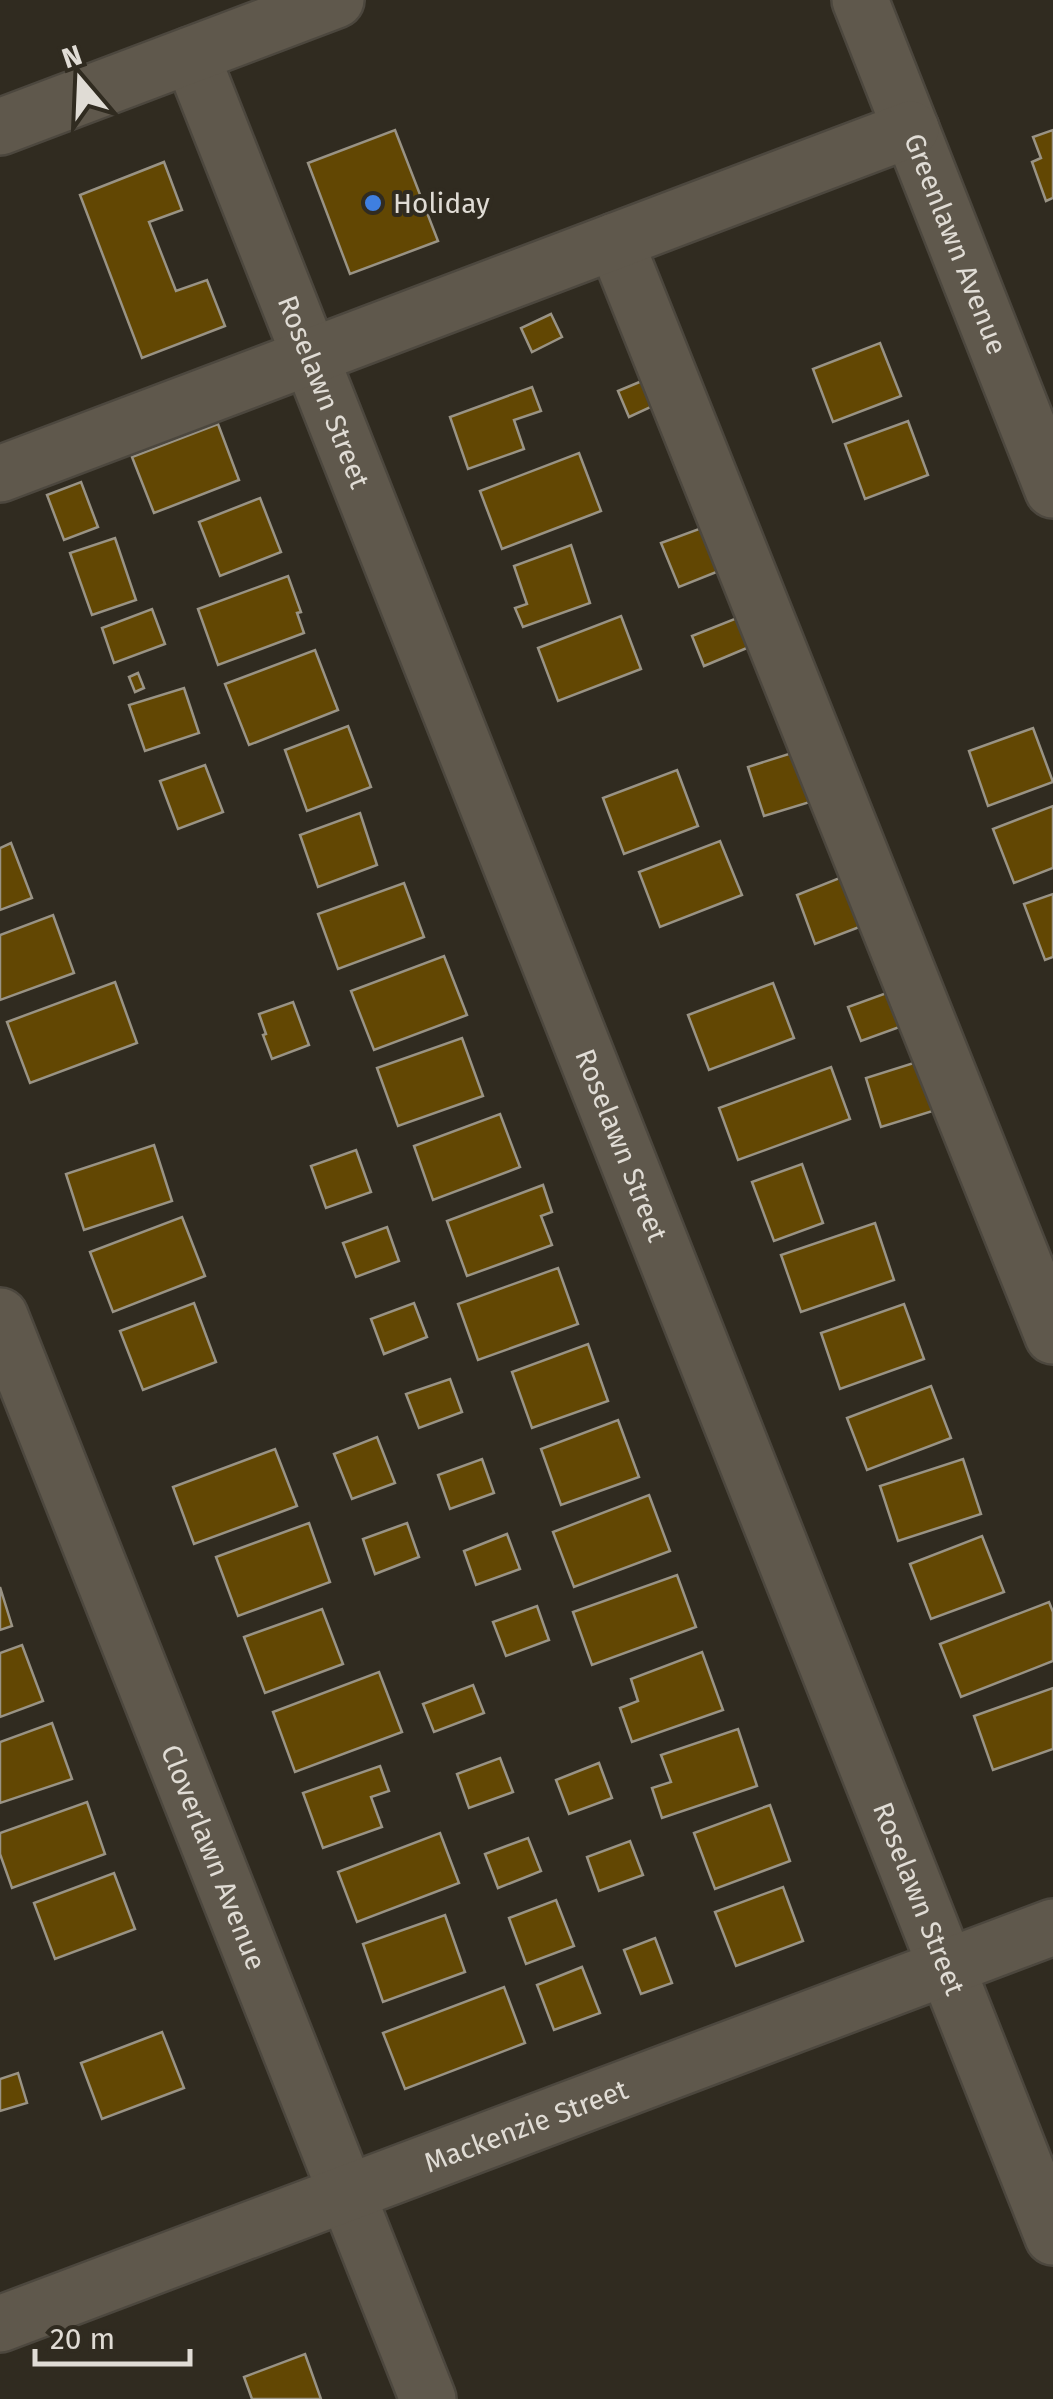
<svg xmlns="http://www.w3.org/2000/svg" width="1053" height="2399" font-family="'Fira Sans',sans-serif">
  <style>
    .building { fill: #624703; stroke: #999385; stroke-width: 2.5 }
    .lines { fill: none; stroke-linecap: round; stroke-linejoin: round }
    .minor-casing { stroke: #4c473e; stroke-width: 60 }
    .minor { stroke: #5f584c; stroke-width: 55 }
    .shop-dot { fill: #3f7fe0; stroke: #302b20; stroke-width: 4 }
    .labels { text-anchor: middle; stroke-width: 8; stroke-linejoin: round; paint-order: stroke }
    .poi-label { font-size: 28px; fill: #e0dcd5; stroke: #302b20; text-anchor: start }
    .street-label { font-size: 28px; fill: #e0dcd5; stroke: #302b20 }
  </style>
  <rect width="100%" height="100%" fill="#302b20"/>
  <g class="building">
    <polygon points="395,130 438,241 350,274 308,163"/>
    <polygon points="1053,130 1053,198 1046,201 1032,162 1041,158 1033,137"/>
    <polygon points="164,162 182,210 149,222 176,291 207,280 225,326 142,358 80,195"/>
    <polygon points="551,314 562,337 532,352 521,328"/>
    <polygon points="880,343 901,396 833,422 813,369"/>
    <polygon points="642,381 653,406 629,417 618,391"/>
    <polygon points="532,387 541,411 514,420 524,449 468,469 450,417"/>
    <polygon points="908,421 928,475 865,499 845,444"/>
    <polygon points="218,424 239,480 154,513 132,457"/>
    <polygon points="579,453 601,511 502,549 480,491"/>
    <polygon points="81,482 98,527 64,540 47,495"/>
    <polygon points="260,498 281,552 220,576 199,522"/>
    <polygon points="707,526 724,569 679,587 661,543"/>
    <polygon points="115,538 136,600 92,615 70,553"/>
    <polygon points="571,545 590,603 523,627 515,608 527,604 514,566"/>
    <polygon points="288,576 301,612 297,613 304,633 218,665 198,609"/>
    <polygon points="152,609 165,644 114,663 102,628"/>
    <polygon points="621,616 641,669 558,701 538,648"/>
    <polygon points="742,616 754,645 704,666 692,636"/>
    <polygon points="315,650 338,710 249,745 225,684"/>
    <polygon points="138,673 144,688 135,692 129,677"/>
    <polygon points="184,688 199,733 145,751 129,705"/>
    <polygon points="348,726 371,787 307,811 285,750"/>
    <polygon points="1033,728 1053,782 988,806 969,751"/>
    <polygon points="795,752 810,802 764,816 748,767"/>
    <polygon points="205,765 223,812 178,829 160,781"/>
    <polygon points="677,770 698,826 624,854 603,798"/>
    <polygon points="1053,806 1053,868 1014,883 993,829"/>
    <polygon points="360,813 377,865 318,887 300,835"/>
    <polygon points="720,841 742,895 660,927 639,872"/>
    <polygon points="11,843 32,898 0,910 0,848"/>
    <polygon points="842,877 862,926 815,944 797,895"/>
    <polygon points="404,883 424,937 338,969 318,914"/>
    <polygon points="1053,894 1053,957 1045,960 1024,904"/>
    <polygon points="53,915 74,973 0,1000 0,935"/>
    <polygon points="444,956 467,1015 374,1050 351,991"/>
    <polygon points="115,982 137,1043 30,1083 7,1022"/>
    <polygon points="773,983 794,1038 709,1070 688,1015"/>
    <polygon points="892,991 905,1025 861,1041 848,1007"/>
    <polygon points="293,1002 309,1045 272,1059 263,1035 266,1034 259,1014"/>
    <polygon points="462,1038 483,1096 398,1126 377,1068"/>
    <polygon points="920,1061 936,1110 881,1127 866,1078"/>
    <polygon points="831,1067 850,1119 738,1160 719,1108"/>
    <polygon points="500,1114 520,1167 433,1200 414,1146"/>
    <polygon points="154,1145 172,1201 84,1230 66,1174"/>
    <polygon points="356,1150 371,1192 326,1208 311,1166"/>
    <polygon points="802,1164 823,1223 774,1241 752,1182"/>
    <polygon points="543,1185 552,1212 541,1216 552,1245 467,1276 447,1221"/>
    <polygon points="182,1217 205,1276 113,1312 90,1252"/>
    <polygon points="875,1223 894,1280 801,1312 781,1255"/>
    <polygon points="387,1227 399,1261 356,1277 343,1243"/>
    <polygon points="558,1268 578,1324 478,1360 458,1304"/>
    <polygon points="194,1303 216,1362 143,1390 120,1331"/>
    <polygon points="414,1303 427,1337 384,1354 371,1319"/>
    <polygon points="904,1304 924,1359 840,1389 821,1333"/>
    <polygon points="588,1344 608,1401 532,1428 512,1372"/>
    <polygon points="450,1379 462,1412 419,1428 406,1394"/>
    <polygon points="931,1386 951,1438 867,1470 847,1418"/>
    <polygon points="618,1420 639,1477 561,1505 541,1449"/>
    <polygon points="377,1437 395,1483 352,1499 334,1454"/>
    <polygon points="275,1449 297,1506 194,1544 173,1487"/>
    <polygon points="482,1459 494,1493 450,1509 438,1475"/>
    <polygon points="963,1459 981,1514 898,1541 880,1486"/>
    <polygon points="649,1495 670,1551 574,1587 553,1532"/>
    <polygon points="309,1523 330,1582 238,1616 216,1557"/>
    <polygon points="407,1523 419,1557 375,1574 363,1539"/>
    <polygon points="507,1534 520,1569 476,1585 464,1551"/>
    <polygon points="982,1536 1004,1592 931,1619 910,1564"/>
    <polygon points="677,1575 696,1627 592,1665 573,1612"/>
    <polygon points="0,1587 12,1626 0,1630"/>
    <polygon points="1049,1602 1053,1612 1053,1661 961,1697 940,1644"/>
    <polygon points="537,1606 549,1640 506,1656 493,1622"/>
    <polygon points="322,1609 343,1664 265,1693 244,1637"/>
    <polygon points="22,1645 43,1701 0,1717 0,1653"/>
    <polygon points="702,1652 723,1710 632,1742 620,1708 638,1701 631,1679"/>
    <polygon points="379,1672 402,1732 295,1772 273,1712"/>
    <polygon points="473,1685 484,1713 434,1732 423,1704"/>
    <polygon points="1053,1688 1053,1749 993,1770 974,1716"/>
    <polygon points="52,1723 72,1779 0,1803 0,1742"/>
    <polygon points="738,1729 757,1786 662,1818 652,1788 671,1782 661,1755"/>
    <polygon points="500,1758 513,1792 469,1808 457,1774"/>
    <polygon points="599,1763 612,1798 569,1814 556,1780"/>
    <polygon points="380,1766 389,1791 371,1797 382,1827 323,1848 303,1793"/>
    <polygon points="87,1802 105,1854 12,1888 0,1854 0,1833"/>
    <polygon points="770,1805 790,1861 715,1889 694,1833"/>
    <polygon points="440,1833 459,1883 357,1922 338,1872"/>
    <polygon points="528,1838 541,1871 498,1888 485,1854"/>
    <polygon points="630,1841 643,1875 599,1891 587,1857"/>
    <polygon points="114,1873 135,1929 55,1959 34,1903"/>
    <polygon points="783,1887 803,1941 736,1966 715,1912"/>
    <polygon points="556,1900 574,1946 526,1964 509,1918"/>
    <polygon points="445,1915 465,1972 383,2002 363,1944"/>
    <polygon points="655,1938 672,1983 641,1994 624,1950"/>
    <polygon points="582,1967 600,2013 554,2030 537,1985"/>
    <polygon points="504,1987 525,2043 405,2089 383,2033"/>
    <polygon points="162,2032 184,2088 102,2119 81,2063"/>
    <polygon points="18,2073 27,2103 0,2111 0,2079"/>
    <polygon points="305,2354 321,2399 252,2399 244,2377"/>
  </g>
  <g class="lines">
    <defs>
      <g id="minor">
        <path id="s1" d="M860,0L1053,490"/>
        <path id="s2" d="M191,55L1053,2237"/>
        <polyline points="0,127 336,0"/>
        <polyline points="615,241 1053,1336"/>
        <polyline points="0,474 911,129"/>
        <path id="s3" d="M0,1316L428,2399"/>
        <path id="s4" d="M0,2324L1053,1927"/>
      </g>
    </defs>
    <use href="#minor" class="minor-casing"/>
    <use href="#minor" class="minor"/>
  </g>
  <circle class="shop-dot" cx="373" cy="203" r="10"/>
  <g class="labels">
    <g class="poi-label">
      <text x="393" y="213">Holiday</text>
    </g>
    <g class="street-label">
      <text dy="10" stroke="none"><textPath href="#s1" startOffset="262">Greenlawn Avenue</textPath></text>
      <text dy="10" stroke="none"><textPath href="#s2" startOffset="362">Roselawn Street</textPath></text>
      <text dy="10" stroke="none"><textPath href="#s2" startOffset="1172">Roselawn Street</textPath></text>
      <text dy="10" stroke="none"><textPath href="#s3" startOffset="582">Cloverlawn Avenue</textPath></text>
      <text dy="10" stroke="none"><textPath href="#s2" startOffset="1982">Roselawn Street</textPath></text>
      <text dy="10" stroke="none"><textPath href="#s4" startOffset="562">Mackenzie Street</textPath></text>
    </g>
  </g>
  <g transform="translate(80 80) rotate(341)" stroke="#302b20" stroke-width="8" paint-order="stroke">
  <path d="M0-8L18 38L0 25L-18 38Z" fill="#e0dcd5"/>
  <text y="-15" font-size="28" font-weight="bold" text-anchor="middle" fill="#e0dcd5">N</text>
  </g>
  <path d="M35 2349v15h155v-15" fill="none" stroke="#e0dcd5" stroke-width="5"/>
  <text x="50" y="2349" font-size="30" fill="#e0dcd5" stroke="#302b20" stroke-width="8" paint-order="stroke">20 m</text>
</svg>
